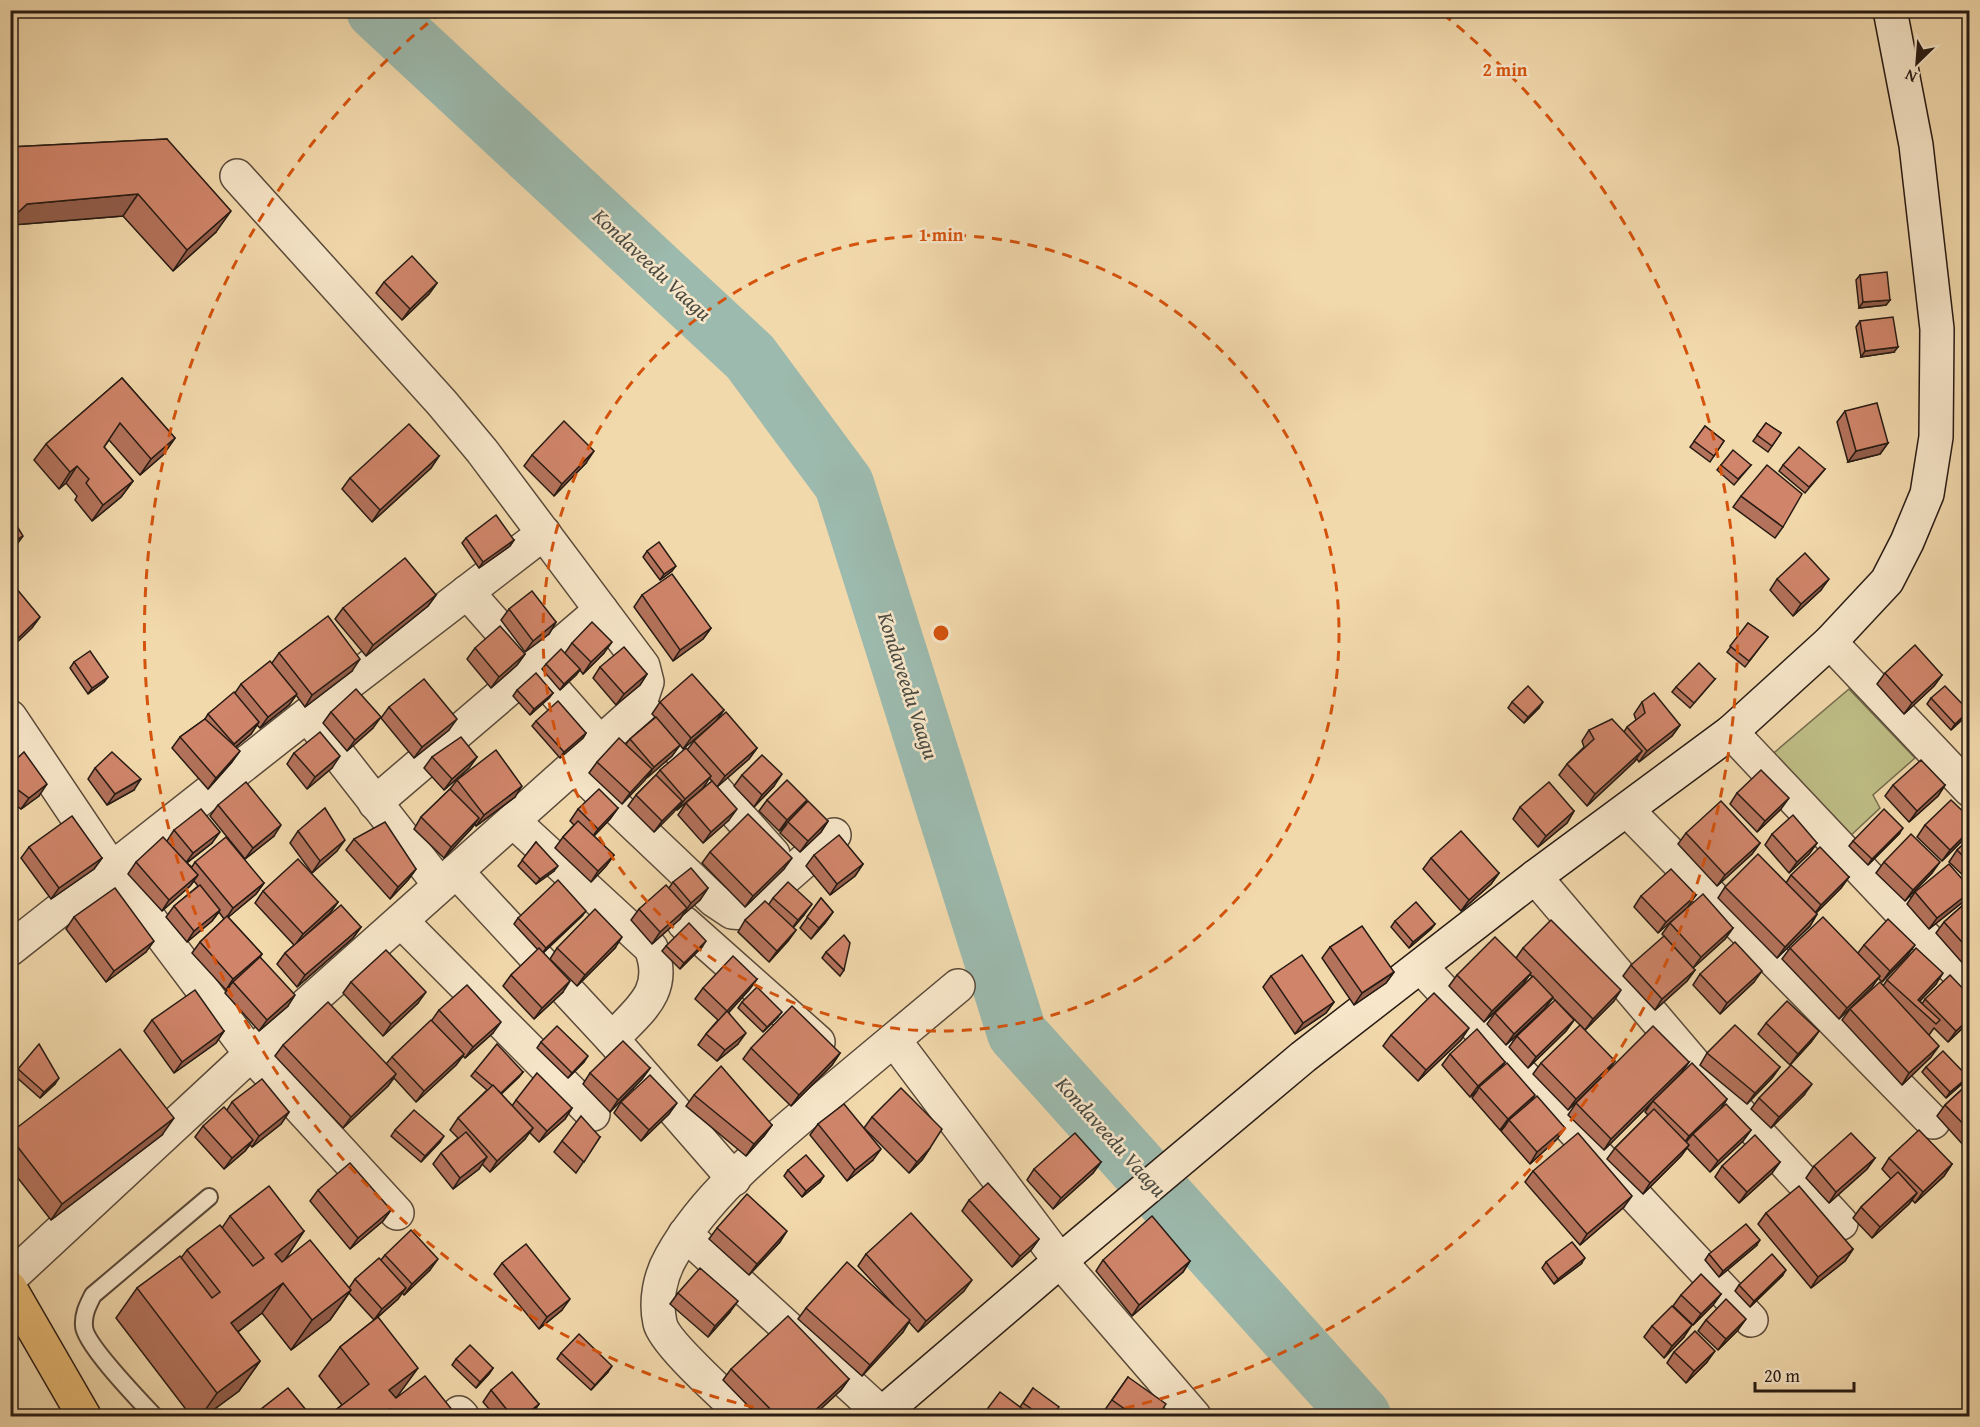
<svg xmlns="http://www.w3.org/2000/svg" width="1980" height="1427" font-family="'Gentium Book Plus',serif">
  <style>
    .green { fill: #bfbe86; stroke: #746c4d; stroke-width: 1.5 }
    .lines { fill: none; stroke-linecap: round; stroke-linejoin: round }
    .river { stroke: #9cbaae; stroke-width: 60 }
    .lane-casing { stroke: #5a4a3a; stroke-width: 20 }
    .street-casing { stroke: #5a4a3a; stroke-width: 36 }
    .secondary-casing { stroke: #281b14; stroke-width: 36 }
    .primary-casing { stroke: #281b14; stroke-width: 36 }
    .lane { stroke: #f7e6c9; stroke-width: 16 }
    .street { stroke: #f7e6c9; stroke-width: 33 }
    .secondary { stroke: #f7e6c9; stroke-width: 33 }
    .primary { stroke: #e9bc76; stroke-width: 33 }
    .wall { fill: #b3725b; stroke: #281b14; stroke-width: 1.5 }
    .shaded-wall { fill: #925d4a; stroke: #281b14; stroke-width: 1.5 }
    .building { fill: #d0856a; stroke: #281b14; stroke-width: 1.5 }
    .ring { fill: none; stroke: #d5530d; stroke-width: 3; stroke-dasharray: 10 8 }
    .labels { text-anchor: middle; stroke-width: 5; stroke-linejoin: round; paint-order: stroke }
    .water-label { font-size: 21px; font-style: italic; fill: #4b4b42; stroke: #f7e6c9 }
    .centre { fill: #d5530d; stroke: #f7e6c9; stroke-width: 3 }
    .ring-label { font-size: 18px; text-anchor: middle; font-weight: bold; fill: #d5530d; stroke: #f7e6c9; stroke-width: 5; stroke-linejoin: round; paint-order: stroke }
  </style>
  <rect width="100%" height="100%" fill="#f2d9ac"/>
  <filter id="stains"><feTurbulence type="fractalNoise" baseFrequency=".00333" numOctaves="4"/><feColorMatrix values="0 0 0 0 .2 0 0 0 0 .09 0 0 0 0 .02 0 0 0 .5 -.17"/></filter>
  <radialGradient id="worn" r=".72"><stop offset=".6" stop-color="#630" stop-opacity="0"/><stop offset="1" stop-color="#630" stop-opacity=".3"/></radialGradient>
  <polygon class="green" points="1849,689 1915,758 1873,795 1880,808 1847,839 1769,757"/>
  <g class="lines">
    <polyline class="river" points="376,10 750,357 844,484 1017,1033 1361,1416"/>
    <defs>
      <path id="lane" d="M154,1416C140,1401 84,1343 84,1326C83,1314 88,1305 93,1295L209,1197"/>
      <g id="street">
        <polyline points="467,592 600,743"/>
        <polyline points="1830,642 1970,790"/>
        <polyline points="647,714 773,854"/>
        <polyline points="10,717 112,869 251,1054 397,1213"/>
        <polyline points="312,721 440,885"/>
        <polyline points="1731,732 1970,985"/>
        <polyline points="574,767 714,900 732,912 745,913 834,835"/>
        <polyline points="375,803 601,610"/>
        <polyline points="1627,810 1933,1122"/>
        <path d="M513,821L651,948C668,992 639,1010 612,1039"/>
        <polyline points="456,871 612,1039 734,1179"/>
        <polyline points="1535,877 1695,1065 1841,1223"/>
        <polyline points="401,921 593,1114"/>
        <polyline points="684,923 818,1042"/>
        <polyline points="10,949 307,715 544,533"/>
        <polyline points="1421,967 1751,1320"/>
        <polyline points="894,1040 1060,1261 1194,1416"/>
        <polyline points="685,1234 884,1416"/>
        <polyline points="10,1278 251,1054 629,717 639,706 647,682 643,666 482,451 442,403 237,176"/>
        <polyline points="459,1413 462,1416"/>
        <path d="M745,1416C728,1399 664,1343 660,1323C655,1301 660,1276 671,1257C706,1194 770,1143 825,1097C869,1060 914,1023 958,986"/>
      </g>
      <polyline id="secondary" points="879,1416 1060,1261 1303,1057 1535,877 1731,732 1830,642 1887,581 1907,542 1927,494 1936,437 1937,329 1916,145 1890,10"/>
      <polyline id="primary" points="10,1288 84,1416"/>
    </defs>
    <use href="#lane" class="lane-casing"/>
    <use href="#street" class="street-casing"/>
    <use href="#secondary" class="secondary-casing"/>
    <use href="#primary" class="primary-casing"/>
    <use href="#lane" class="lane"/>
    <use href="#street" class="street"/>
    <use href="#secondary" class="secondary"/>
    <use href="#primary" class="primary"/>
  </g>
  <g class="wall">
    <polygon points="167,139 216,232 173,271 123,216 12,225 10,147"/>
    <polygon points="1860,275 1890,300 1886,305 1859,308 1856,280"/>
    <polygon points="384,282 437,283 429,294 402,320 376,293"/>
    <polygon points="1970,310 1970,345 1969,345 1969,311"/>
    <polygon points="1860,321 1894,352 1861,357 1856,327"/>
    <polygon points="122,378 175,438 163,455 140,475 109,440 104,447 133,481 121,497 92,521 75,500 77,496 66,483 59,489 34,460 46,444"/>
    <polygon points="1845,411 1888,443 1880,454 1848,462 1837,422"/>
    <polygon points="1766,423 1781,433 1768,452 1753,441"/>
    <polygon points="1705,426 1724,441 1710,462 1690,447"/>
    <polygon points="532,455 586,463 554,496 524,466"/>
    <polygon points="439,456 431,468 372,522 342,489 350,478"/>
    <polygon points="1721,465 1751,465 1734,485 1717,470"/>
    <polygon points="1783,465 1825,469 1805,493 1779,471"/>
    <polygon points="1741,496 1783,527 1775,538 1733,507"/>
    <polygon points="466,538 514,540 510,546 479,568 462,543"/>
    <polygon points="647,551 672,571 660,580 643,557"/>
    <polygon points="1777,579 1821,590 1793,616 1770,590"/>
    <polygon points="436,595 428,606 366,656 335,619 343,608"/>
    <polygon points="642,595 711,628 703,639 673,661 634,607"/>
    <polygon points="509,609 556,622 549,634 525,652 501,620"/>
    <polygon points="1748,623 1768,637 1745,667 1727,652"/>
    <polygon points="572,643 604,653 583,674 580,670 576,675 560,690 542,669 546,664 565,653"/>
    <polygon points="475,648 525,654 517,665 491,688 467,659"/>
    <polygon points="279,653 352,671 305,707 296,695 289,705 260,728 257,725 251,734 236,747 232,762 208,789 172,748 180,737 205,719 208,714 235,693 241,684 272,663"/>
    <polygon points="74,662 108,677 104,682 88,694 70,668"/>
    <polygon points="600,667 647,674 640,685 616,705 593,678"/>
    <polygon points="1885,673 1942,675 1934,686 1904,714 1877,684"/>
    <polygon points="1715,679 1690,708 1672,692 1676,687"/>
    <polygon points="517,690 553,693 549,698 530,715 513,696"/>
    <polygon points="1931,698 1969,711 1965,717 1951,730 1927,704"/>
    <polygon points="660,702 724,710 716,721 683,749 680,745 672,756 646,778 622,804 589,773 597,762 626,744 630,739 655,717 652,714"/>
    <polygon points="1512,702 1539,708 1524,723 1508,708"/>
    <polygon points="1642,702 1680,725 1672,736 1639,762 1637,759 1634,762 1587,806 1559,775 1567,764 1584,747 1582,741 1589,730 1624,732 1627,727 1636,720 1634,714"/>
    <polygon points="389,707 449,730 414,758 381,718"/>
    <polygon points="331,712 373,728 347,751 323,723"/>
    <polygon points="536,721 586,733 583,738 560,758 532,726"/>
    <polygon points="694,741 757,748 749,759 717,787 729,820 703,843 678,815 686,803 712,781 709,778 703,788 677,810 676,809 654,832 628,806 636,795 656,775 660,770 687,750"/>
    <polygon points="294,753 332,768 307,789 287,764"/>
    <polygon points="432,757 477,757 469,768 444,790 424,768"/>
    <polygon points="10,765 39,796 21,809 10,801"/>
    <polygon points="95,768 134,790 107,805 88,779"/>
    <polygon points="742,775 774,786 754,807 734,786"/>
    <polygon points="457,780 515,797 476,826 475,824 471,829 444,858 414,829 421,817 450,789"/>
    <polygon points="1893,785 1945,785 1938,796 1909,822 1885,796"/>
    <polygon points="1737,793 1781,809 1757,832 1730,804"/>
    <polygon points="767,800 801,808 828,821 821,832 800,852 780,833 787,824 779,831 759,811"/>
    <polygon points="218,805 274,836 245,859 210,816"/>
    <polygon points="1520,807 1574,811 1567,823 1538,847 1513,819"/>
    <polygon points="618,808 610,819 594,836 614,855 606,866 591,882 555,848 563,837 574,825 570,821 578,809"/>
    <polygon points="1970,818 1970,833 1942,861 1917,837 1925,825"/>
    <polygon points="174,830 212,843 187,863 192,867 195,862 264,883 256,894 228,917 262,954 259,958 288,1006 259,1031 225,993 230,986 226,990 192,953 200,942 224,919 219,912 212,921 187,942 166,917 174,906 198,886 194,881 190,886 162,911 128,874 136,862 167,841"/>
    <polygon points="298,831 337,851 312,873 290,843"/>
    <polygon points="1686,833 1760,843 1752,854 1717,886 1678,844"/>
    <polygon points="1772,834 1817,843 1809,854 1789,873 1765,845"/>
    <polygon points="1899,834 1868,865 1849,846 1853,841"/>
    <polygon points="1970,838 1970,882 1949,862 1957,850"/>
    <polygon points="354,839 416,869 408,880 390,899 346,850"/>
    <polygon points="536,842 554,871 536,884 518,866"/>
    <polygon points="29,847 102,858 94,869 51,899 21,858"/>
    <polygon points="710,852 784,869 745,907 702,863"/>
    <polygon points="814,855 863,864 855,876 830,895 806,866"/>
    <polygon points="1431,858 1499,873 1491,884 1461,911 1423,869"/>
    <polygon points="1884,862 1932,873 1905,901 1876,873"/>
    <polygon points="1791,875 1849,877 1841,888 1816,913 1817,914 1810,926 1777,958 1718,898 1725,887 1786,883"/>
    <polygon points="673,882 708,888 700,900 683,915 680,919 652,944 631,920 639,909 669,888"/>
    <polygon points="1970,888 1970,893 1964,901 1929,929 1907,904 1915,892"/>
    <polygon points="263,891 338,902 330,913 312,930 361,927 353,938 297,987 277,964 285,953 294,945 255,903"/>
    <polygon points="1696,895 1658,933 1634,907 1641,896"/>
    <polygon points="773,898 804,915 793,928 796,930 788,941 769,962 738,932 745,920 769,904"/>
    <polygon points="821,898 833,912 825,923 811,939 800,928"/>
    <polygon points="1970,899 1970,964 1966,967 1936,933 1944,922"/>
    <polygon points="582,916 543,953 563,992 534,1019 503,986 511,975 538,950 514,924 518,918"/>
    <polygon points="74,917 146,952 106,982 66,929"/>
    <polygon points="1395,921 1435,924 1431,929 1409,948 1391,927"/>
    <polygon points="1670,923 1733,928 1725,939 1693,968 1662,934"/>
    <polygon points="1864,945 1907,956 1882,982 1878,978 1872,987 1839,1019 1782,959 1790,948 1858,953"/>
    <polygon points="666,946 702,947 680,969 662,951"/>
    <polygon points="1330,947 1394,972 1386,983 1354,1005 1322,958"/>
    <polygon points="557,948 615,948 577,986 550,959"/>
    <polygon points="1523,948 1614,1001 1585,1030 1553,998 1545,1008 1506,1045 1487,1024 1495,1013 1532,977 1530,974 1523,984 1484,1022 1449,986 1457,975 1516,958"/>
    <polygon points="826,952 844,970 840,976 822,958"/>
    <polygon points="1631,965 1695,970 1687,981 1655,1010 1623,976"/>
    <polygon points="1700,974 1754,982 1720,1014 1693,985"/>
    <polygon points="1271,976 1334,1002 1326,1013 1295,1034 1263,987"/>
    <polygon points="757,979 749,990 729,1012 738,1044 717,1061 698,1045 706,1034 718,1020 695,999 703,988"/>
    <polygon points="1887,980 1936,984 1920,1001 1922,1004 1925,999 1970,996 1970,1021 1948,1042 1934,1028 1929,1035 1931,1057 1902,1085 1842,1020 1850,1009 1883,986"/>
    <polygon points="351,982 418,1003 383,1036 343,993"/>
    <polygon points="742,1002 778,1017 763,1032 738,1008"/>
    <polygon points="439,1010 493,1033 465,1058 463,1056 456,1065 416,1102 394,1078 388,1086 343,1128 275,1056 283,1045 386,1064 392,1057 432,1020"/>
    <polygon points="152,1020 224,1031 216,1043 174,1073 144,1031"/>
    <polygon points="1574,1020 1566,1031 1528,1068 1509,1047 1517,1036"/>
    <polygon points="1766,1023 1819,1031 1811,1042 1790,1065 1758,1034"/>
    <polygon points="1391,1035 1461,1040 1418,1081 1383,1046"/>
    <polygon points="541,1042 584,1062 568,1078 537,1048"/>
    <polygon points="751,1048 840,1053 832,1065 791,1106 743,1059"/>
    <polygon points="1707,1053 1780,1067 1772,1078 1747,1104 1700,1065"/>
    <polygon points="1450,1054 1505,1062 1500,1069 1532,1100 1565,1128 1557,1139 1530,1164 1501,1131 1505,1126 1500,1130 1472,1098 1477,1091 1470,1097 1442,1065"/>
    <polygon points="1689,1062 1681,1073 1727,1099 1720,1110 1751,1130 1743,1141 1710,1172 1687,1148 1681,1156 1643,1194 1607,1159 1615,1148 1648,1115 1645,1112 1653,1101 1604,1150 1568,1115 1576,1103"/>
    <polygon points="1541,1063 1607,1072 1568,1110 1533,1074"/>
    <polygon points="1926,1067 1964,1082 1946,1098 1922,1072"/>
    <polygon points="650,1068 642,1079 610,1112 583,1084 590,1073"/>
    <polygon points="18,1069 55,1084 40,1098 14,1075"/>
    <polygon points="475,1071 523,1072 519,1077 501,1094 512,1106 516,1100 572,1108 565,1119 539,1142 529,1132 525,1139 490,1172 482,1164 479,1169 453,1189 433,1164 441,1153 458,1138 450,1130 458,1118 487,1090 471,1076"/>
    <polygon points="1970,1082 1970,1143 1965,1147 1937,1116 1945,1105"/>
    <polygon points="694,1095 772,1125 764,1136 746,1156 686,1106"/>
    <polygon points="1804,1095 1771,1128 1751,1109 1759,1098"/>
    <polygon points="232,1102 289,1112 281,1124 252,1147 250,1145 245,1151 224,1169 195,1137 203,1126 227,1110"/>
    <polygon points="621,1102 669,1114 641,1141 614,1113"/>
    <polygon points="872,1117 930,1148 922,1160 909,1173 864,1128"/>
    <polygon points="818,1124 873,1160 847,1181 810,1135"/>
    <polygon points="395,1130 440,1142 421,1162 391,1136"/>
    <polygon points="10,1133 162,1135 51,1220 10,1168"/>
    <polygon points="600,1137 576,1173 554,1152 562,1141"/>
    <polygon points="1875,1158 1867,1169 1829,1203 1806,1178 1814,1166"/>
    <polygon points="1889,1158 1952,1164 1944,1176 1915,1203 1912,1200 1909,1204 1872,1238 1853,1218 1861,1207 1891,1179 1882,1169"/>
    <polygon points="1101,1162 1093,1173 1053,1209 1027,1180 1034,1169"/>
    <polygon points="1780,1162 1772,1173 1739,1203 1715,1177 1722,1166"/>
    <polygon points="788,1170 820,1182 802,1197 784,1176"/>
    <polygon points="1533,1171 1624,1207 1580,1245 1525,1182"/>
    <polygon points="318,1190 391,1210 383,1221 350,1249 310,1201"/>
    <polygon points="969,1200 1039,1239 1031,1250 1012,1267 962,1211"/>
    <polygon points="1766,1213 1853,1249 1845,1261 1811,1288 1758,1224"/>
    <polygon points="230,1216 304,1231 284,1261 349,1288 355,1279 381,1260 385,1255 430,1270 404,1295 402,1293 398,1299 378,1317 398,1396 457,1416 328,1416 342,1405 319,1376 340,1347 374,1320 349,1293 330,1320 291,1350 262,1313 238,1332 260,1361 239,1391 205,1416 191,1416 116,1318 137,1288 181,1258 187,1250 222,1228"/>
    <polygon points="717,1228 780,1242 749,1275 709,1239"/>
    <polygon points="1756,1246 1719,1277 1705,1260 1709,1254"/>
    <polygon points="866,1254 964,1291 918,1332 909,1322 903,1332 862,1376 798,1319 806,1308 893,1304 858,1266"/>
    <polygon points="1103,1260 1190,1261 1183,1272 1132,1316 1096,1271"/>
    <polygon points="1546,1262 1581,1264 1554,1284 1542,1268"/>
    <polygon points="502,1263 562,1310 539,1329 494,1274"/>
    <polygon points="1782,1276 1750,1307 1735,1291 1739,1285"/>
    <polygon points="678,1293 730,1312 708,1337 670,1304"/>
    <polygon points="1721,1294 1713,1305 1693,1325 1673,1306 1681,1295"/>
    <polygon points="1706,1320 1738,1330 1718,1350 1698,1331"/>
    <polygon points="1652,1326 1684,1337 1664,1358 1644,1337"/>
    <polygon points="1674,1352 1707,1362 1686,1383 1667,1363"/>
    <polygon points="561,1353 608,1372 591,1390 557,1359"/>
    <polygon points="456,1359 493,1368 489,1374 476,1388 452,1365"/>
    <polygon points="731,1369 849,1379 841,1390 813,1416 758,1416 723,1380"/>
    <polygon points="1128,1377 1158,1416 1112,1416 1104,1411"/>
    <polygon points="1033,1388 1052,1416 982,1416 1020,1407"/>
    <polygon points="491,1390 539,1404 530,1416 495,1416 483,1402"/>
  </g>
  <g class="shaded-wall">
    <polygon points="138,194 123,216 12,225 10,226 10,220 27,204"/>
    <polygon points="231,211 216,232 173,271 187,250"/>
    <polygon points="437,283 429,294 402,320 410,309"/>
    <polygon points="1890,300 1886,305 1859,308 1863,302"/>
    <polygon points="1898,347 1894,352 1861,357 1865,351"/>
    <polygon points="175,438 163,455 140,475 151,459"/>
    <polygon points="1888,443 1880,454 1848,462 1856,451"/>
    <polygon points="594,451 586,463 554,496 562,484"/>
    <polygon points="439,456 431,468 372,522 380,510"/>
    <polygon points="77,466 66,483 59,489 70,472"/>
    <polygon points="133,481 121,497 92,521 103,505"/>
    <polygon points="23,536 15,547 10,550 10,544"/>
    <polygon points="514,540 510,546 479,568 483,562"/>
    <polygon points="676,566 672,571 660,580 664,574"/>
    <polygon points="1829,579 1821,590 1793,616 1801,604"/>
    <polygon points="436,595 428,606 366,656 373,645"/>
    <polygon points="40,617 32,628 10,649 10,647 12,644"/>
    <polygon points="556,622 549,634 525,652 533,641"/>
    <polygon points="711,628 703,639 673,661 680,650"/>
    <polygon points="612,642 604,653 583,674 591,662"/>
    <polygon points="525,654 517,665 491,688 499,677"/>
    <polygon points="360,659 352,671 305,707 312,695"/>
    <polygon points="580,669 576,675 560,690 564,684"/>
    <polygon points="647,674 640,685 616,705 624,694"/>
    <polygon points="1942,675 1934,686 1904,714 1912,703"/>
    <polygon points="108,677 104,682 88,694 92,688"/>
    <polygon points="553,693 549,698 530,715 534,709"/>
    <polygon points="297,694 289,705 260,728 268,717"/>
    <polygon points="1543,702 1539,708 1524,723 1528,717"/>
    <polygon points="724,710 716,721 683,749 691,738"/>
    <polygon points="1969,711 1965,717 1951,730 1955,724"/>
    <polygon points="381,717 373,728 347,751 355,740"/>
    <polygon points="457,719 449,730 414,758 422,747"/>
    <polygon points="259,722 251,734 226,755 234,744"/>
    <polygon points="1680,725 1672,736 1639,762 1647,751"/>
    <polygon points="586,733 583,738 560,758 564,752"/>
    <polygon points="680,745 672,756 647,778 654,767"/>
    <polygon points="757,748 749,759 717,787 725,776"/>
    <polygon points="240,751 232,762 208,789 216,778"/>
    <polygon points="1642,751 1634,762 1587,806 1595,794"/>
    <polygon points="340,756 332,768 307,789 315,777"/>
    <polygon points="477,757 469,768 444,790 452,779"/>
    <polygon points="652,769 645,780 622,804 630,793"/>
    <polygon points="782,774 774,786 754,807 762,795"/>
    <polygon points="711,776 703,788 677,810 685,799"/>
    <polygon points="141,779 134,790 107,805 115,794"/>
    <polygon points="47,784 39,796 21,809 29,798"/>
    <polygon points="1945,785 1938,796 1909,822 1917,811"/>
    <polygon points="522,786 515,797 476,826 484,815"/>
    <polygon points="1789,798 1781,809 1757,832 1765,821"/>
    <polygon points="807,800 799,811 779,831 787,820"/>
    <polygon points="682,801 674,812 654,832 662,821"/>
    <polygon points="618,808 610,819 590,840 598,829"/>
    <polygon points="737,809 729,820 703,843 711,832"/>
    <polygon points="1574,811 1567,823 1538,847 1546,836"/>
    <polygon points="479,818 471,829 444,858 451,847"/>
    <polygon points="828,821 821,832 800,852 808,841"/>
    <polygon points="281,825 274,836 245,859 253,848"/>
    <polygon points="1903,828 1899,834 1868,865 1872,859"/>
    <polygon points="1970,830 1970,833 1942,861 1950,850"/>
    <polygon points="220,832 212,843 185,864 193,853"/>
    <polygon points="345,840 337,851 312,873 320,861"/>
    <polygon points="1760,843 1752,854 1717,886 1725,875"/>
    <polygon points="1817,843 1809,854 1789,873 1797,862"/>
    <polygon points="614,855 606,866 591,882 598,871"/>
    <polygon points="102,858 94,869 51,899 59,888"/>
    <polygon points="792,858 784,869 745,907 753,896"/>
    <polygon points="1940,862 1932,873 1905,901 1913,890"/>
    <polygon points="863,864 855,876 830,895 837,884"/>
    <polygon points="558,866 554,871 536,884 540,879"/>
    <polygon points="416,869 408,880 390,899 398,887"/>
    <polygon points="1499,873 1491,884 1461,911 1469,900"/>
    <polygon points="198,875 190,886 162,911 169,900"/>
    <polygon points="1849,877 1841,888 1813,916 1821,905"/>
    <polygon points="264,883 256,894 225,920 233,908"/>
    <polygon points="708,888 700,900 683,915 691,903"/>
    <polygon points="1970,892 1964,901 1929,929 1937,918"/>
    <polygon points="1696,895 1688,907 1658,933 1666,922"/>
    <polygon points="338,902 330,913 295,945 303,934"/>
    <polygon points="812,904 804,915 790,931 798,920"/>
    <polygon points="687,908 680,919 652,944 660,932"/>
    <polygon points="220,910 212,921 187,942 194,931"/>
    <polygon points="586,911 582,916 542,954 546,948"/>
    <polygon points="833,912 825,923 811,939 819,928"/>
    <polygon points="1817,914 1810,926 1777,958 1785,947"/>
    <polygon points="1435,924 1431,929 1409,948 1413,942"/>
    <polygon points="361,927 353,938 297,987 305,975"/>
    <polygon points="1733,928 1725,939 1693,968 1701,957"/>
    <polygon points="796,930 788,941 769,962 777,951"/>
    <polygon points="622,937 615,948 577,986 585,975"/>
    <polygon points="154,941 146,952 106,982 114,971"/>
    <polygon points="706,941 702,947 680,969 684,963"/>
    <polygon points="1915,945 1907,956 1882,982 1890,971"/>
    <polygon points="262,954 254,965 233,982 226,990 233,979"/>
    <polygon points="1695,970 1687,981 1655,1010 1662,999"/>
    <polygon points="1762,971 1754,982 1720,1014 1727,1003"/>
    <polygon points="1394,972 1386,983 1354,1005 1362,993"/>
    <polygon points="1531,973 1523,984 1484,1022 1492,1011"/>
    <polygon points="1943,973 1936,984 1915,1006 1918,1000"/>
    <polygon points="1880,976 1872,987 1839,1019 1847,1008"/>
    <polygon points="757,979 749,990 720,1022 727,1011"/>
    <polygon points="570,981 563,992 534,1019 542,1008"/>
    <polygon points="1621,990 1614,1001 1585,1030 1593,1019"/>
    <polygon points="426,992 418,1003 383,1036 391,1024"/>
    <polygon points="295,995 288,1006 259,1031 267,1020"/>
    <polygon points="1553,997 1545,1008 1506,1045 1514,1034"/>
    <polygon points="1334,1002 1326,1013 1295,1034 1303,1023"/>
    <polygon points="782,1012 778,1017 763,1032 767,1027"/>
    <polygon points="1970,1018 1970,1021 1948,1042 1956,1031"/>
    <polygon points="1574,1020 1566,1031 1528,1068 1536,1057"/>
    <polygon points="501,1022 493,1033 465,1058 473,1047"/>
    <polygon points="1469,1028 1461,1040 1418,1081 1426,1070"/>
    <polygon points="224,1031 216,1043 174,1073 182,1062"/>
    <polygon points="1819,1031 1811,1042 1790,1065 1798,1054"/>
    <polygon points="746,1033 738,1044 717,1061 725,1050"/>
    <polygon points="1939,1046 1931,1057 1902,1085 1909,1073"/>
    <polygon points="840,1053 832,1065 791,1106 799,1095"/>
    <polygon points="464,1054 456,1065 416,1102 424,1091"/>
    <polygon points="588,1056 584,1062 568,1078 572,1073"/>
    <polygon points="1615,1061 1607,1072 1568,1110 1576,1099"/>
    <polygon points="1505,1062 1497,1073 1479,1087 1477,1091 1470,1097 1478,1086"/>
    <polygon points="1689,1062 1681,1073 1604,1150 1611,1139"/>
    <polygon points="1780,1067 1772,1078 1747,1104 1755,1093"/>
    <polygon points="650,1068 642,1079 610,1112 618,1100"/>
    <polygon points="523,1072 519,1077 497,1098 501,1093"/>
    <polygon points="396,1074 388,1086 343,1128 351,1117"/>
    <polygon points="1968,1077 1964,1082 1946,1098 1950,1092"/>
    <polygon points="59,1078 55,1084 40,1098 44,1092"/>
    <polygon points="1812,1084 1804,1095 1771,1128 1779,1117"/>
    <polygon points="1535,1095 1527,1107 1509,1120 1505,1126 1500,1130 1508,1119"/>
    <polygon points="1727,1099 1720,1110 1693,1134 1681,1148 1689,1136"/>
    <polygon points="677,1103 669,1114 641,1141 649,1130"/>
    <polygon points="572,1108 565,1119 539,1142 547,1131"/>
    <polygon points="289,1112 281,1124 252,1147 259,1136"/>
    <polygon points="174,1118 162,1135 51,1220 62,1204"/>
    <polygon points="772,1125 764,1136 746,1156 754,1144"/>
    <polygon points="533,1128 525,1139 490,1172 497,1161"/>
    <polygon points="1565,1128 1557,1139 1530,1164 1537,1152"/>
    <polygon points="1751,1130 1743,1141 1710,1172 1718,1161"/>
    <polygon points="444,1136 440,1142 421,1162 425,1156"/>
    <polygon points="253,1140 245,1151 224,1169 232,1158"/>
    <polygon points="1689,1145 1681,1156 1643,1194 1650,1183"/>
    <polygon points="930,1148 922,1160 909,1173 917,1162"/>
    <polygon points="881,1149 873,1160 847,1181 855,1170"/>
    <polygon points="487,1157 479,1169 453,1189 460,1178"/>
    <polygon points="1875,1158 1867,1169 1829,1203 1836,1192"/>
    <polygon points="1101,1162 1093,1173 1053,1209 1061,1198"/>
    <polygon points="1780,1162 1772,1173 1739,1203 1747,1192"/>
    <polygon points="1952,1164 1944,1176 1915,1203 1923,1192"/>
    <polygon points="824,1176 820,1182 802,1197 806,1191"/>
    <polygon points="1917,1193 1909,1204 1872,1238 1880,1227"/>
    <polygon points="1632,1196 1624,1207 1580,1245 1587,1234"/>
    <polygon points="391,1210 383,1221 350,1249 358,1238"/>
    <polygon points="304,1231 284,1261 254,1284 275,1254"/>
    <polygon points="787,1231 780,1242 749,1275 757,1264"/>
    <polygon points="1039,1239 1031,1250 1012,1267 1020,1256"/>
    <polygon points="1760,1240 1756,1246 1719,1277 1723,1271"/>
    <polygon points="1853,1249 1845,1261 1811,1288 1818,1277"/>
    <polygon points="1585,1258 1581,1264 1554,1284 1558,1279"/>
    <polygon points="438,1259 430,1270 404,1295 412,1284"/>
    <polygon points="1190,1261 1183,1272 1132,1316 1139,1305"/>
    <polygon points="1786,1270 1782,1276 1750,1307 1754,1301"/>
    <polygon points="972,1280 964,1291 918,1332 926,1321"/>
    <polygon points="283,1283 262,1313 210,1353 231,1323"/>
    <polygon points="406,1288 398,1299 374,1320 382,1309"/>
    <polygon points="351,1290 330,1320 291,1350 312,1320"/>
    <polygon points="1721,1294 1713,1305 1693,1325 1701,1314"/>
    <polygon points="570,1299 562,1310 539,1329 547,1317"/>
    <polygon points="738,1301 730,1312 708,1337 715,1326"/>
    <polygon points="1746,1319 1738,1330 1718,1350 1726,1339"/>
    <polygon points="910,1320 903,1332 862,1376 870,1365"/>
    <polygon points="1692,1325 1684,1337 1664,1358 1672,1346"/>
    <polygon points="1715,1351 1707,1362 1686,1383 1694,1371"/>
    <polygon points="260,1361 239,1391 205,1416 201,1416 217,1393"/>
    <polygon points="612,1366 608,1372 591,1390 595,1385"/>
    <polygon points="418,1368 397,1397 373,1416 389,1390"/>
    <polygon points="493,1368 489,1374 476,1388 480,1382"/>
    <polygon points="849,1379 841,1390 813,1416 809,1416"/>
    <polygon points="539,1404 531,1415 530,1416 524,1416"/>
    <polygon points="390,1409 384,1416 380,1416"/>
  </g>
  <g class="building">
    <polygon points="167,139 231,211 187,250 138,194 27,204 10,220 10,147"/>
    <polygon points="412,256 437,283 410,309 384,282"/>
    <polygon points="1887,272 1890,300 1863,302 1860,275"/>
    <polygon points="1893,317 1898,347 1865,351 1860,321"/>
    <polygon points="122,378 175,438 151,459 120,423 104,447 133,481 103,505 86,483 89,479 77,466 70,472 46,444"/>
    <polygon points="1877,403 1888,443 1856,451 1845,411"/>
    <polygon points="564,421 594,451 562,484 532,455"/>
    <polygon points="1766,423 1781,433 1772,446 1757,435"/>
    <polygon points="409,424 439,456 380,510 350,478"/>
    <polygon points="1705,426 1724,441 1714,456 1694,441"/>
    <polygon points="1799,447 1825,469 1809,487 1783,465"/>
    <polygon points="1733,450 1751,465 1738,479 1721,465"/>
    <polygon points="1767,465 1802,494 1783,527 1741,496"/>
    <polygon points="10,515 23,536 10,544"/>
    <polygon points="496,515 514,540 483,562 466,538"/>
    <polygon points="659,542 676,566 664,574 647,551"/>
    <polygon points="1805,553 1829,579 1801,604 1777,579"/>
    <polygon points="405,558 436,595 373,645 343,608"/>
    <polygon points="672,574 711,628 680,650 642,595"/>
    <polygon points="16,588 40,617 12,644 10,642 10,592"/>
    <polygon points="532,591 556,622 533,641 509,609"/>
    <polygon points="328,616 360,659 312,695 279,653"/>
    <polygon points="592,622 612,642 591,662 572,643"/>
    <polygon points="1748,623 1768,637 1749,661 1730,646"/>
    <polygon points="500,626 525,654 499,677 475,648"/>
    <polygon points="1915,645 1942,675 1912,703 1885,673"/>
    <polygon points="624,647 647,674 624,694 600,667"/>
    <polygon points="561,649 580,669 564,684 546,664"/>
    <polygon points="90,651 108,677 92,688 74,662"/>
    <polygon points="270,661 297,694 268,717 241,684"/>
    <polygon points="1699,663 1715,679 1694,703 1676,687"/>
    <polygon points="536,673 553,693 534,709 517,690"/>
    <polygon points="692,674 724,710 691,738 660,702"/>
    <polygon points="424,679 457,719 422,747 389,707"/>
    <polygon points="1528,686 1543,702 1528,717 1512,702"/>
    <polygon points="1945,686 1969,711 1955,724 1931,698"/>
    <polygon points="356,689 381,717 355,740 331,712"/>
    <polygon points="234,692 259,722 234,744 208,714"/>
    <polygon points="1654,693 1680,725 1647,751 1627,727 1645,713 1642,702"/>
    <polygon points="558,701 586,733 564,752 536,721"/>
    <polygon points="726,712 757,748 725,776 694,741"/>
    <polygon points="656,717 680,745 654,767 630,739"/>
    <polygon points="205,719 240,751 216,778 180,737"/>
    <polygon points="1612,719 1642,751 1595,794 1567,764 1594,739 1589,730"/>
    <polygon points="320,732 340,756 315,777 294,753"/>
    <polygon points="461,737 477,757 452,779 432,757"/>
    <polygon points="619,738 652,769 630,793 597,762"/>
    <polygon points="686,748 711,776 685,799 660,770"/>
    <polygon points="496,750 522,786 484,815 457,780"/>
    <polygon points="24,752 47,784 29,798 10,784 10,765"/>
    <polygon points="112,752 141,779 115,794 95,768"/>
    <polygon points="762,755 782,774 762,795 742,775"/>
    <polygon points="1921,760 1945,785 1917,811 1893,785"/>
    <polygon points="1761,770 1789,798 1765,821 1737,793"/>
    <polygon points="656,775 682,801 662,821 636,795"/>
    <polygon points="787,780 807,800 787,820 767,800"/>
    <polygon points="712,781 737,809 711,832 686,803"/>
    <polygon points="246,782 281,825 253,848 218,805"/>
    <polygon points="1549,782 1574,811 1546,836 1520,807"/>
    <polygon points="450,789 479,818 451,847 421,817"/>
    <polygon points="599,789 618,808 598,829 578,809"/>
    <polygon points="1951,800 1970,818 1970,830 1950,850 1925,825"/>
    <polygon points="808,801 828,821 808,841 788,822"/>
    <polygon points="1721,801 1760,843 1725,875 1686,833"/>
    <polygon points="325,808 345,840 320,861 298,831"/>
    <polygon points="201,809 220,832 193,853 174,830"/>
    <polygon points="1884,809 1903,828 1872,859 1853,841"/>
    <polygon points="748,814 792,858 753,896 710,852"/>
    <polygon points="1793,815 1817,843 1797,862 1772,834"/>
    <polygon points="72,816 102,858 59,888 29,847"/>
    <polygon points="578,821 614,855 598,871 563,837"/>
    <polygon points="385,822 416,869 398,887 354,839"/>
    <polygon points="1461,831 1499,873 1469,900 1431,858"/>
    <polygon points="1911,834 1940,862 1913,890 1884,862"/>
    <polygon points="839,835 863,864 837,884 814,855"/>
    <polygon points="163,837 198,875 169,900 136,862"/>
    <polygon points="226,837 264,883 233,908 195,862"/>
    <polygon points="1970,838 1970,863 1957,850"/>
    <polygon points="536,842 558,866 540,879 522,860"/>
    <polygon points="1820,847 1849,877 1821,905 1791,875"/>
    <polygon points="1758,854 1817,914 1785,947 1725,887"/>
    <polygon points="298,859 338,902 303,934 263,891"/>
    <polygon points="1949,864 1970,888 1970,892 1937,918 1915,892"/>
    <polygon points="691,868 708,888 691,903 673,882"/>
    <polygon points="1671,869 1696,895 1666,922 1641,896"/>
    <polygon points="558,880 586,911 546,948 518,918"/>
    <polygon points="788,882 812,904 798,920 773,898"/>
    <polygon points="200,885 220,910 194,931 174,906"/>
    <polygon points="666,885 687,908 660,932 639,909"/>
    <polygon points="115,888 154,941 114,971 74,917"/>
    <polygon points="1703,894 1733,928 1701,957 1670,923"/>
    <polygon points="821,898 833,912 819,928 807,917"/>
    <polygon points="1970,899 1970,951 1944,922"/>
    <polygon points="765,901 796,930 777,951 745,920"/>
    <polygon points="1416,902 1435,924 1413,942 1395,921"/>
    <polygon points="341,905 361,927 305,975 285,953"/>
    <polygon points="595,909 622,937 585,975 557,948"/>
    <polygon points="227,916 262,954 233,979 200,942"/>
    <polygon points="1823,917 1880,976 1847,1008 1790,948"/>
    <polygon points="1888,919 1915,945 1890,971 1864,945"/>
    <polygon points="1551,920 1621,990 1593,1019 1523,948"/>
    <polygon points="689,923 706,941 684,963 666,946"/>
    <polygon points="1362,926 1394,972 1362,993 1330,947"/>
    <polygon points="844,935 850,943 844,970 826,952"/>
    <polygon points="1664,936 1695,970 1662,999 1631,965"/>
    <polygon points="1495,937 1531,973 1492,1011 1457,975"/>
    <polygon points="1735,942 1762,971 1727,1003 1700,974"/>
    <polygon points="539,948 570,981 542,1008 511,975"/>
    <polygon points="1916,948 1943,973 1918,1000 1940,1020 1936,1024 1887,980"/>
    <polygon points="386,950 426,992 391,1024 351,982"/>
    <polygon points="1302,955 1334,1002 1303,1023 1271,976"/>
    <polygon points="733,956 757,979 727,1011 703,988"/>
    <polygon points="260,957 295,995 267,1020 233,982"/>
    <polygon points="1950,975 1970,996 1970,1018 1956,1031 1925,999"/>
    <polygon points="1533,976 1553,997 1514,1034 1495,1013"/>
    <polygon points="1880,982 1939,1046 1909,1073 1850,1009"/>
    <polygon points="467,985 501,1022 473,1047 439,1010"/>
    <polygon points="757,987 782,1012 767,1027 742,1002"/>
    <polygon points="195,990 224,1031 182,1062 152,1020"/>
    <polygon points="1434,993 1469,1028 1426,1070 1391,1035"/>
    <polygon points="1555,1000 1574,1020 1536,1057 1517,1036"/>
    <polygon points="1787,1001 1819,1031 1798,1054 1766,1023"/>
    <polygon points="328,1002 396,1074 351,1117 283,1045"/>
    <polygon points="792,1006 840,1053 799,1095 751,1048"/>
    <polygon points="727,1011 746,1033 725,1050 706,1034"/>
    <polygon points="431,1020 464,1054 424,1091 392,1057"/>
    <polygon points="1580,1025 1615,1061 1576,1099 1541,1063"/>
    <polygon points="1735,1025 1780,1067 1755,1093 1707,1053"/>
    <polygon points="557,1026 588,1056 572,1073 541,1042"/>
    <polygon points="1653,1026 1689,1062 1611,1139 1576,1103"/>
    <polygon points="1477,1029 1505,1062 1478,1086 1450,1054"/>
    <polygon points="623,1041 650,1068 618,1100 590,1073"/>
    <polygon points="39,1044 59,1078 44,1092 18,1069"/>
    <polygon points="497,1044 523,1072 501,1093 475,1071"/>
    <polygon points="120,1049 174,1118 62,1204 10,1137 10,1133"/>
    <polygon points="1943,1051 1968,1077 1950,1092 1926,1067"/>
    <polygon points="1507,1063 1535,1095 1508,1119 1479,1087"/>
    <polygon points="1692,1063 1727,1099 1689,1136 1653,1101"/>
    <polygon points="1791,1065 1812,1084 1779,1117 1759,1098"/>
    <polygon points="721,1066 772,1125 754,1144 694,1095"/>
    <polygon points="537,1073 572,1108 547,1131 516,1100"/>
    <polygon points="650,1075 677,1103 649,1130 621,1102"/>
    <polygon points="262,1079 289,1112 259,1136 232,1102"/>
    <polygon points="1970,1082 1970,1131 1945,1105"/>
    <polygon points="493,1085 533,1128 497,1161 458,1118"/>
    <polygon points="901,1088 942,1129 930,1148 917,1162 872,1117"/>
    <polygon points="1537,1096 1565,1128 1537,1152 1509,1120"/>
    <polygon points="844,1104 881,1149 855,1170 818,1124"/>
    <polygon points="1726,1104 1751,1130 1718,1161 1693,1134"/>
    <polygon points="224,1107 253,1140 232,1158 203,1126"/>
    <polygon points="1654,1109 1689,1145 1650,1183 1615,1148"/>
    <polygon points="414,1110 444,1136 425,1156 395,1130"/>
    <polygon points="581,1116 600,1137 584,1162 562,1141"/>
    <polygon points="1919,1130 1952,1164 1923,1192 1889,1158"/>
    <polygon points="466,1132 487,1157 460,1178 441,1153"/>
    <polygon points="1075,1133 1101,1162 1061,1198 1034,1169"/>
    <polygon points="1578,1133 1632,1196 1587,1234 1533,1171"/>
    <polygon points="1851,1133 1875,1158 1836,1192 1814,1166"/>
    <polygon points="1755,1135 1780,1162 1747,1192 1722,1166"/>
    <polygon points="806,1155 824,1176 806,1191 788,1170"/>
    <polygon points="350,1163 391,1210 358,1238 318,1190"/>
    <polygon points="1898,1172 1917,1193 1880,1227 1861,1207"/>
    <polygon points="988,1183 1039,1239 1020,1256 969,1200"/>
    <polygon points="269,1186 304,1231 275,1254 282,1262 310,1240 351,1290 312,1320 283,1283 231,1323 260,1361 217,1393 137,1288 180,1256 212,1298 220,1292 187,1250 220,1225 253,1266 264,1258 230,1216"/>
    <polygon points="1799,1186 1853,1249 1818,1277 1766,1213"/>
    <polygon points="747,1194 787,1231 757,1264 717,1228"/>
    <polygon points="911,1213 972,1280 926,1321 866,1254"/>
    <polygon points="1152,1216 1190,1261 1139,1305 1103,1260"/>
    <polygon points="1746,1224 1760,1240 1723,1271 1709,1254"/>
    <polygon points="411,1230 438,1259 412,1284 385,1255"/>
    <polygon points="1572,1242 1585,1258 1558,1279 1546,1262"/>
    <polygon points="526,1244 570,1299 547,1317 502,1263"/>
    <polygon points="1772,1254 1786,1270 1754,1301 1739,1285"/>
    <polygon points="379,1258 406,1288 382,1309 355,1279"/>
    <polygon points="847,1262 910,1320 870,1365 806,1308"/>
    <polygon points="700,1268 738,1301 715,1326 678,1293"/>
    <polygon points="1701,1274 1721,1294 1701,1314 1681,1295"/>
    <polygon points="1726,1299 1746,1319 1726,1339 1706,1320"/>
    <polygon points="1672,1306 1692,1325 1672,1346 1652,1326"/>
    <polygon points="788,1316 849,1379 809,1416 777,1416 731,1369"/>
    <polygon points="378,1317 418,1368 389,1390 396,1398 425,1376 457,1416 396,1416 390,1409 380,1416 328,1416 369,1384 340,1347"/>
    <polygon points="1695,1331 1715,1351 1694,1371 1674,1352"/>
    <polygon points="579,1334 612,1366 595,1385 561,1353"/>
    <polygon points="470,1345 493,1368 480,1382 456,1359"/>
    <polygon points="512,1372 539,1404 524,1416 512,1416 491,1390"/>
    <polygon points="1128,1377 1166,1404 1158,1416 1135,1416 1112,1400"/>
    <polygon points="288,1388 311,1416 252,1416"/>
    <polygon points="1033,1388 1059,1407 1052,1416 1042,1416 1023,1403"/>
    <polygon points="1000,1392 1032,1416 982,1416"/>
    <polygon points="543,1413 546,1416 540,1416"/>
  </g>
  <g class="ring">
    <circle cx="941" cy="633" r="398"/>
    <path d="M789 1415A797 797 0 0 1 439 14M1443 14A797 797 0 0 1 1093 1415"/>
  </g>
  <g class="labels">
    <g class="water-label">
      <text transform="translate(652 265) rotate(43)" y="7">Kondaveedu Vaagu</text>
      <text transform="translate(908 686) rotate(72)" y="7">Kondaveedu Vaagu</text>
      <text transform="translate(1111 1137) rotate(48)" y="7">Kondaveedu Vaagu</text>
    </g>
  </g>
  <circle cx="941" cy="633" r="9" class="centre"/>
  <g class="ring-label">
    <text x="1505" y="76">2 min</text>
    <text x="941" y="241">1 min</text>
  </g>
  <rect width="1980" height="1427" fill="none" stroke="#f2d9ac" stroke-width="36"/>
  <rect x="12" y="12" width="1956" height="1403" fill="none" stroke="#281b14" stroke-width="3"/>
  <rect x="18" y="18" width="1944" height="1391" fill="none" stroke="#281b14" stroke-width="1.5"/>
  <g transform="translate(1917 63) rotate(205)" stroke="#f7e6c9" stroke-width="4.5" paint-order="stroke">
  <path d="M0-4.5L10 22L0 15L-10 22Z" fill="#281b14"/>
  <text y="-9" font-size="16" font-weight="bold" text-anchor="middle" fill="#281b14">N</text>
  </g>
  <path d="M1755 1382v9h99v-9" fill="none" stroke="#281b14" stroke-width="3"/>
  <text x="1764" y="1382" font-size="18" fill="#281b14" stroke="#f7e6c9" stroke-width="4.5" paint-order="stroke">20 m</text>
  <rect width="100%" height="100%" filter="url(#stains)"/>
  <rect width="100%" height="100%" fill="url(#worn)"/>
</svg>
